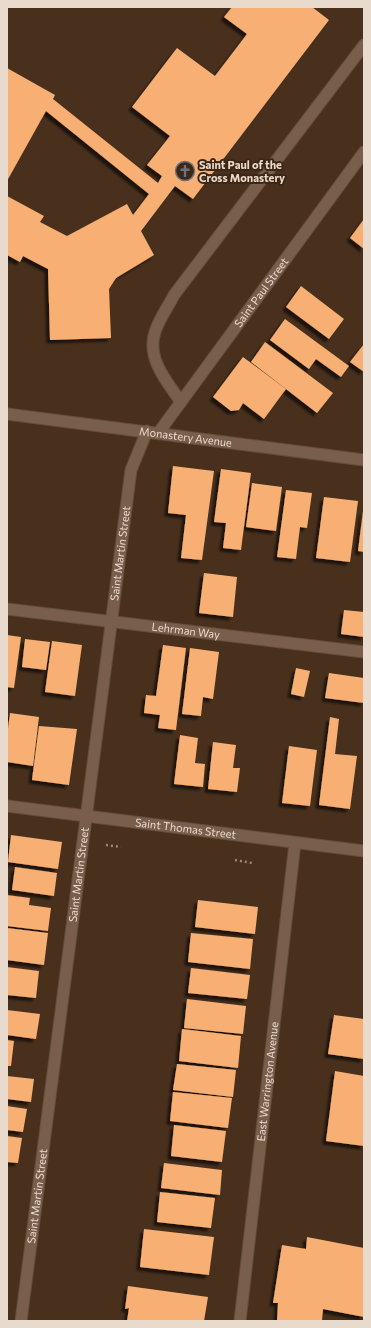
<svg xmlns="http://www.w3.org/2000/svg" width="371" height="1328" font-family="Commissioner,sans-serif">
  <style>
    .building { fill: #f8af73; filter: url(#shadow) }
    .lines { fill: none; stroke-linecap: round; stroke-linejoin: round }
    .service-casing { stroke: #624e3d; stroke-width: 13 }
    .minor-casing { stroke: #624e3d; stroke-width: 13 }
    .path { stroke: #9b8879; stroke-width: 2.5; stroke-dasharray: 2 3; stroke-linecap: butt }
    .service { stroke: #795f4b; stroke-width: 11 }
    .minor { stroke: #795f4b; stroke-width: 11 }
    .labels { text-anchor: middle; stroke-width: 4; stroke-linejoin: round; paint-order: stroke }
    .poi-label { font-size: 11px; font-weight: bold; fill: #e9dace; stroke: #3d2614; text-anchor: start }
    .street-label { font-size: 11px; fill: #e9dace; stroke: #3d2614 }
  </style>
  <defs>
    <filter id="shadow"><feDropShadow dx="-3.5" dy="3.5" stdDeviation="1" flood-color="#0009"/></filter>
  </defs>
  <rect width="100%" height="100%" fill="#48301d"/>
  <g class="building">
    <polygon points="232,7 312,7 329,20 193,199 175,186 141,231 154,255 116,278 109,289 111,338 50,340 48,269 23,256 20,262 7,255 7,196 44,216 40,222 67,236 127,204 133,215 149,194 46,111 7,181 7,68 55,95 53,99 158,183 162,176 147,165 170,136 132,107 177,48 215,76 247,34 224,17"/>
    <polygon points="364,219 364,249 350,238"/>
    <polygon points="301,286 344,319 329,339 286,307"/>
    <polygon points="285,319 349,366 341,377 316,359 309,369 270,340"/>
    <polygon points="265,342 333,393 317,413 251,362"/>
    <polygon points="364,344 364,372 350,362"/>
    <polygon points="243,357 286,389 264,419 243,403 239,410 231,411 213,397"/>
    <polygon points="173,466 214,471 202,560 181,558 186,515 168,513"/>
    <polygon points="221,469 251,473 241,550 223,548 226,523 214,522"/>
    <polygon points="252,483 282,487 276,531 246,527"/>
    <polygon points="286,490 312,493 307,528 300,527 296,559 277,557"/>
    <polygon points="324,497 358,501 350,562 316,558"/>
    <polygon points="363,511 364,511 364,552 358,551"/>
    <polygon points="204,573 237,577 233,617 199,613"/>
    <polygon points="344,610 364,612 364,637 341,634"/>
    <polygon points="7,635 21,637 14,688 7,687"/>
    <polygon points="25,639 50,642 46,670 22,667"/>
    <polygon points="52,641 82,645 75,696 45,692"/>
    <polygon points="163,645 186,648 176,730 158,728 160,715 144,713 146,695 156,696"/>
    <polygon points="190,648 219,652 213,699 203,697 201,716 182,714"/>
    <polygon points="296,668 310,671 304,697 291,694"/>
    <polygon points="329,673 364,678 364,703 325,698"/>
    <polygon points="10,713 39,717 33,766 7,762 7,736"/>
    <polygon points="330,717 339,719 335,754 357,756 350,809 319,805"/>
    <polygon points="39,726 77,729 69,785 32,780"/>
    <polygon points="180,735 198,738 195,763 205,764 203,787 174,784"/>
    <polygon points="213,742 236,745 233,768 240,768 237,792 208,789"/>
    <polygon points="289,746 317,750 310,806 282,803"/>
    <polygon points="11,835 62,842 58,869 8,862"/>
    <polygon points="15,867 57,873 54,896 12,890"/>
    <polygon points="7,895 30,898 29,905 51,908 48,931 7,926"/>
    <polygon points="198,900 258,907 255,934 195,927"/>
    <polygon points="7,928 48,933 44,965 7,960"/>
    <polygon points="191,933 253,939 250,969 188,962"/>
    <polygon points="7,967 39,971 36,998 7,995"/>
    <polygon points="191,968 250,975 247,999 188,993"/>
    <polygon points="187,999 246,1006 243,1034 184,1028"/>
    <polygon points="7,1010 40,1014 36,1039 7,1035"/>
    <polygon points="334,1015 364,1019 364,1059 328,1054"/>
    <polygon points="182,1029 241,1036 238,1068 179,1061"/>
    <polygon points="7,1040 14,1041 11,1066 7,1066"/>
    <polygon points="177,1064 236,1070 233,1097 173,1090"/>
    <polygon points="335,1071 364,1076 364,1146 326,1141"/>
    <polygon points="7,1076 34,1079 31,1102 7,1099"/>
    <polygon points="173,1092 232,1098 228,1128 170,1121"/>
    <polygon points="7,1106 27,1109 23,1132 7,1130"/>
    <polygon points="174,1125 226,1131 222,1162 171,1156"/>
    <polygon points="7,1136 22,1138 18,1163 7,1162"/>
    <polygon points="164,1163 222,1170 220,1195 161,1188"/>
    <polygon points="160,1192 215,1198 211,1228 157,1222"/>
    <polygon points="144,1229 214,1237 209,1275 140,1267"/>
    <polygon points="307,1237 364,1248 364,1317 323,1309 322,1321 277,1321 278,1303 273,1303 282,1245 306,1249"/>
    <polygon points="128,1286 208,1297 204,1321 127,1321 129,1308 125,1309"/>
  </g>
  <g class="lines">
    <defs>
      <g id="service">
        <path d="M181,402C167,382 146,358 155,332C159,319 168,307 174,295L364,45"/>
        <path id="s1" d="M7,609L364,652"/>
      </g>
      <g id="minor">
        <path id="s2" d="M7,414L364,460"/>
        <path id="s3" d="M159,432L364,152"/>
        <path id="s4" d="M7,806L364,851"/>
        <path id="s5" d="M21,1321L131,470L147,431"/>
        <path id="s6" d="M240,1321L295,843"/>
      </g>
    </defs>
    <use href="#service" class="service-casing"/>
    <use href="#minor" class="minor-casing"/>
    <g class="path">
      <polyline points="106,845 121,847"/>
      <polyline points="235,860 252,863"/>
    </g>
    <use href="#service" class="service"/>
    <use href="#minor" class="minor"/>
  </g>
  <defs>
    <symbol id="church-ring" viewBox="-11 -11 22 22"><circle r="9.5" fill="#3d2614" stroke="#6b7280" stroke-width="1.5"/><path d="M-1.2-6h2.4v3.5h3.3v2.4h-3.3V6h-2.4V-.1h-3.3v-2.4h3.3Z" fill="#6b7280"/></symbol>
  </defs>
  <g fill-rule="evenodd">
    <use href="#church-ring" x="174" y="160" width="22" height="22"/>
  </g>
  <g class="labels">
    <g class="poi-label">
      <text x="199" y="169">Saint Paul of the<tspan x="199" dy="13">Cross Monastery</tspan></text>
    </g>
    <g class="street-label">
      <text dy="4" stroke="none"><textPath href="#s3" startOffset="173">Saint Paul Street</textPath></text>
      <text dy="4" stroke="none"><textPath href="#s2" startOffset="180">Monastery Avenue</textPath></text>
      <text dy="4" stroke="none"><textPath href="#s5" startOffset="774">Saint Martin Street</textPath></text>
      <text dy="4" stroke="none"><textPath href="#s1" startOffset="180">Lehrman Way</textPath></text>
      <text dy="4" stroke="none"><textPath href="#s4" startOffset="180">Saint Thomas Street</textPath></text>
      <text dy="4" stroke="none"><textPath href="#s5" startOffset="450">Saint Martin Street</textPath></text>
      <text dy="4" stroke="none"><textPath href="#s6" startOffset="241">East Warrington Avenue</textPath></text>
      <text dy="4" stroke="none"><textPath href="#s5" startOffset="126">Saint Martin Street</textPath></text>
    </g>
  </g>
  <rect width="371" height="1328" fill="none" stroke="#e9dace" stroke-width="16"/>
</svg>
